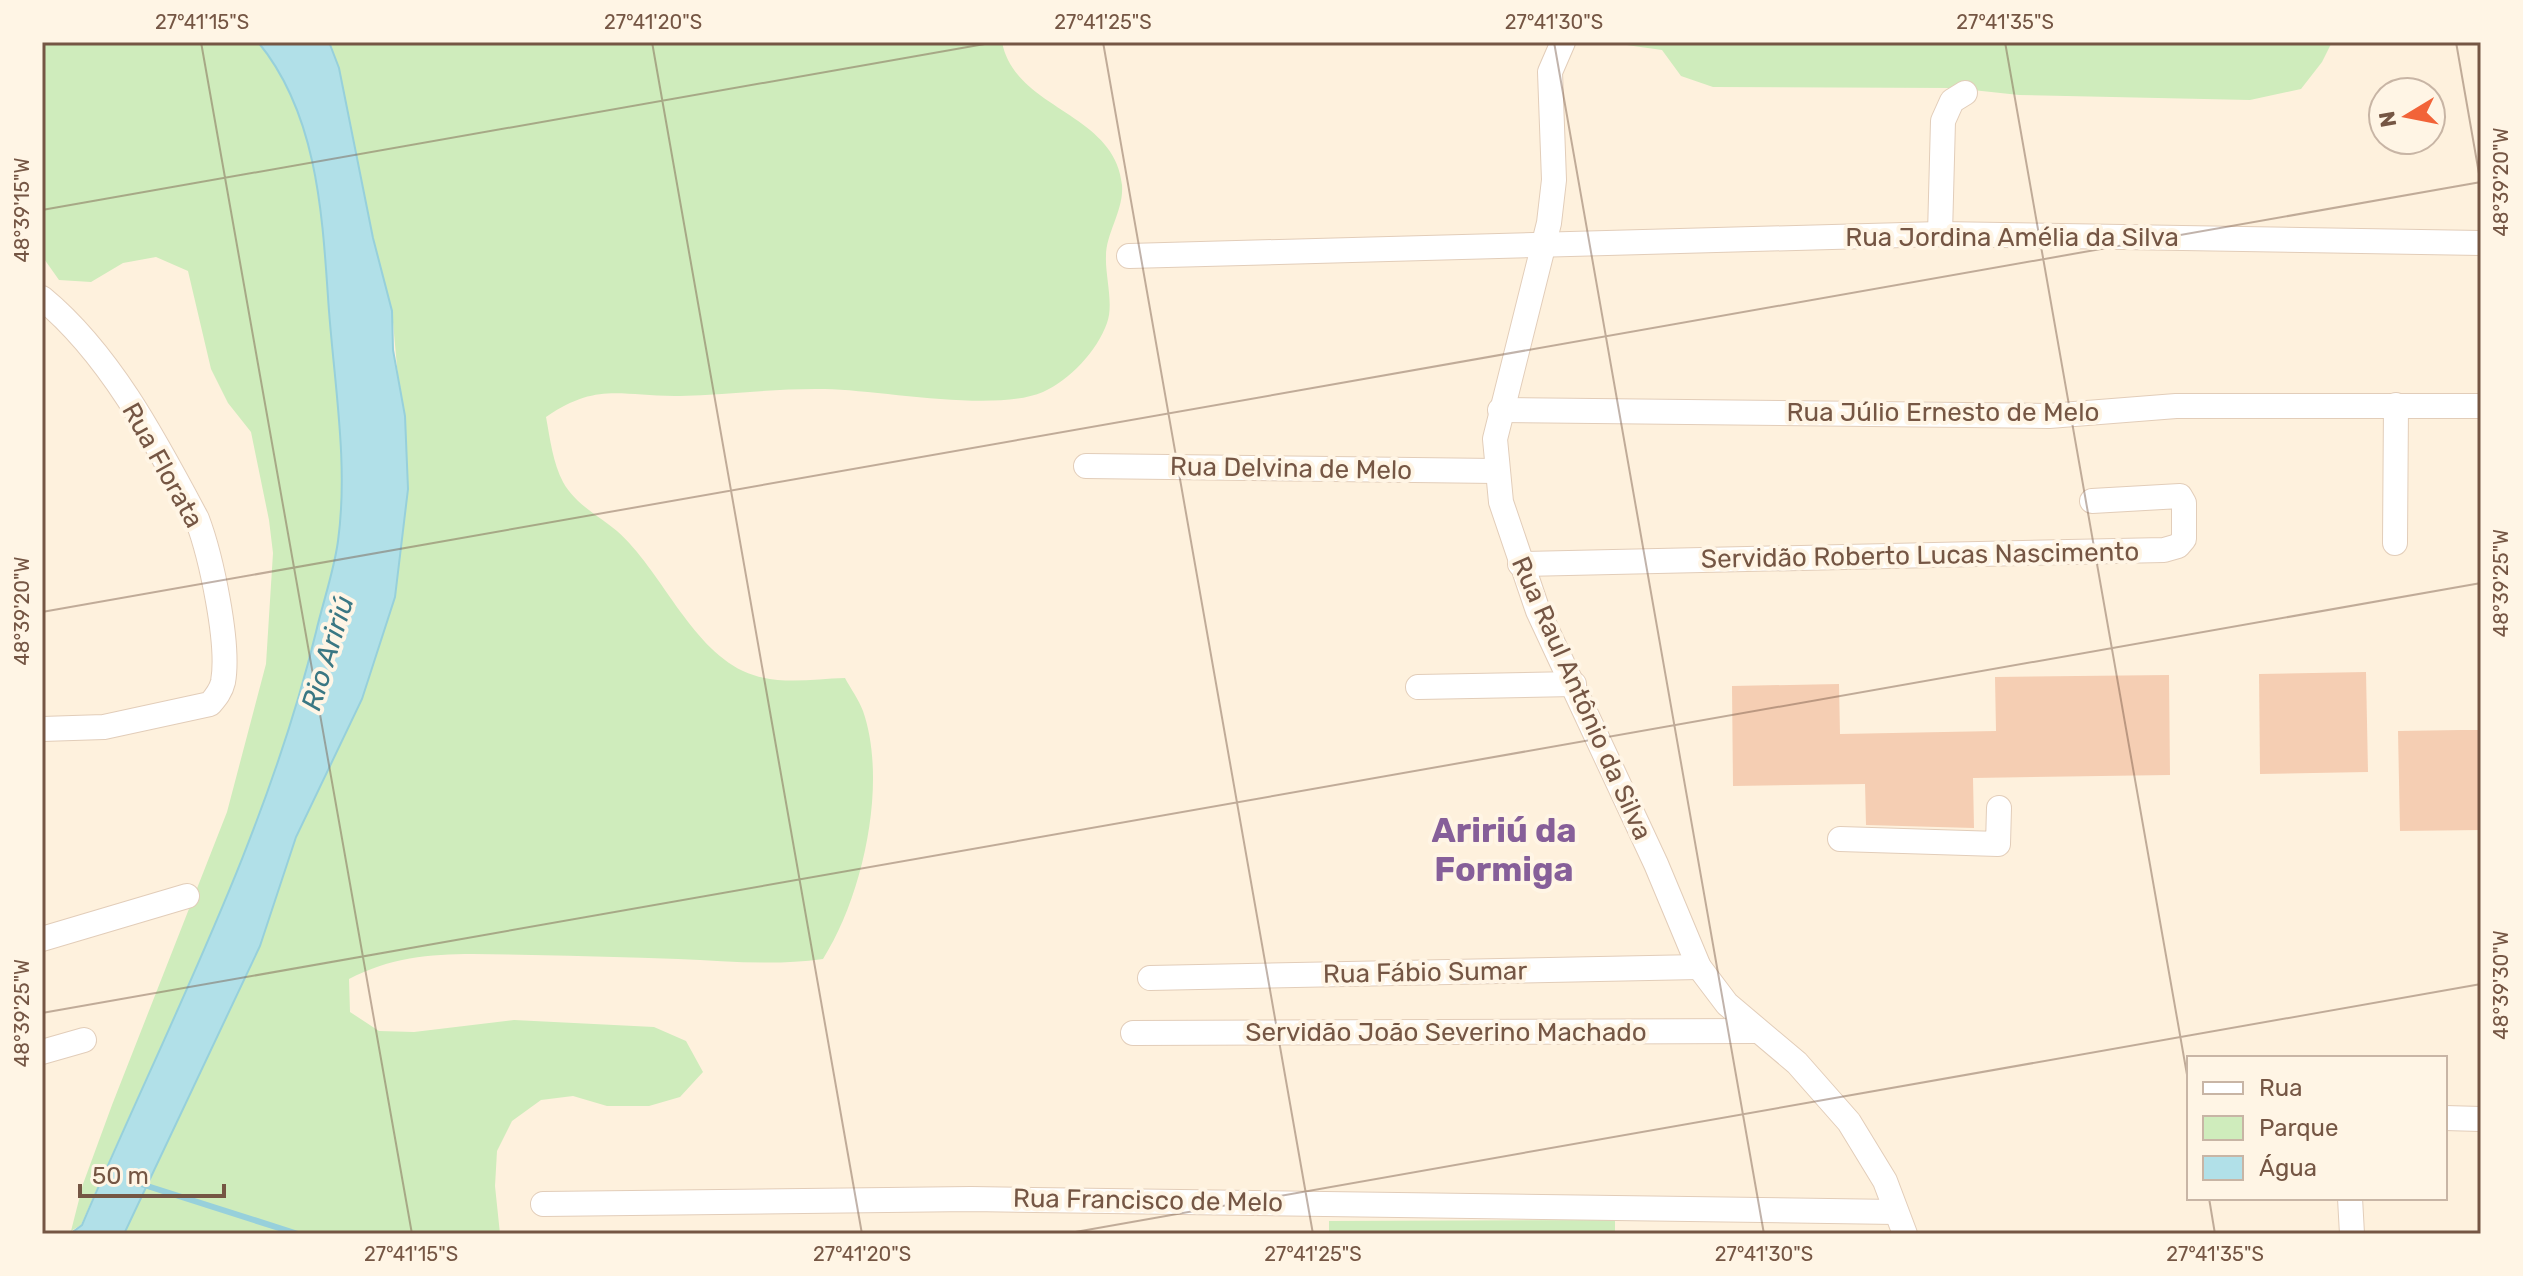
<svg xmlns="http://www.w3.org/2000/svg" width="2523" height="1276" font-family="Rubik,sans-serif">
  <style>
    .green { fill: #cfecbc }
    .water { fill: #b1e0e8; stroke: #97d0db; stroke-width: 2 }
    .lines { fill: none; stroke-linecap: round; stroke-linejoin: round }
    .stream { stroke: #97d0db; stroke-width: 6 }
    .building { fill: #f5ceb3 }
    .minor-casing { stroke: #e2cdb9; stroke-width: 26 }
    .minor { stroke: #fff; stroke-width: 24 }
    .ticks { fill: none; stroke: #755644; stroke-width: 2; stroke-opacity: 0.45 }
    .labels { text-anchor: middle; stroke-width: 8; stroke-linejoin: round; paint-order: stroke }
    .street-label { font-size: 26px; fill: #755644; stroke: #fff5e5 }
    .water-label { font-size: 28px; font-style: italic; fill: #3a7783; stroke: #fff5e5 }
    .district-label { font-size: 34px; font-weight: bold; fill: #865f99; stroke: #fff5e5 }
    .neatline { fill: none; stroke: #755644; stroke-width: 3 }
    .ticks-label { font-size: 20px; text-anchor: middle; fill: #755644 }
  </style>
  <rect width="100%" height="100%" fill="#fef1dd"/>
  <g class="green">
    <path d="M42,42H258C316,112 322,209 328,297C333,377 349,461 338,541C334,571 323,602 316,632C266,839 165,1030 81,1225L71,1231L83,1184L112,1105L227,812L266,664L273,553L269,520L251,432L228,403L211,369L188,271L156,257L123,263L91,282L59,280L42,256Z"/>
    <path d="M329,42H1002C1015,110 1115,112 1122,185C1124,210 1106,233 1106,256C1105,276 1114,304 1107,323C1097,351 1070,380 1043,392C994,413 881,390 825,389C776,388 728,395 680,396C621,397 599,381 546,417C550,439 553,463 563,482C575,504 599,516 617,531C661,570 689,645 743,671C775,686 811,679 845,678C851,689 859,700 863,711C888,783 863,896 823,959C773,966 728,961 678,959C629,957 581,956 532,955C468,954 407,948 349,979L350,1012L379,1031L414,1032L514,1020L654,1027L686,1041L703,1072L680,1097L649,1106H607L573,1096L541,1100L512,1121L497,1151L495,1186L500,1234H124L260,946L296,837L362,699L395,597L408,489L392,311L373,238L339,68Z"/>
    <polygon points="1605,42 2332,42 2322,62 2301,89 2250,100 2019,95 1954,88 1713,87 1681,76 1662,50"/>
    <polygon points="1615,1220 1615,1234 1329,1234 1329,1221"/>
  </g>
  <path class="water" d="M258,42H329L339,68L373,238L392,311L393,350L405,416L408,489L395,597L362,699L296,837L260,946L124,1234H70L82,1225C165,1030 266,839 316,632C323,602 334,571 338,541C349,461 333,377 328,297C322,209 316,112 258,42Z"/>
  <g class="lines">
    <polyline class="stream" points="141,1184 298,1234"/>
  </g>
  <g class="building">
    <polygon points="2366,672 2368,772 2260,774 2259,674"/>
    <polygon points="2169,675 2170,775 1973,778 1974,828 1866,825 1865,784 1733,786 1732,686 1839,684 1840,734 1996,731 1995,677"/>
    <polygon points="2461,730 2481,730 2481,830 2400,831 2398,731"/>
  </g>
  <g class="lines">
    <defs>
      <g id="minor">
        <polyline points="1563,42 1550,72 1554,180 1549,223 1495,439 1501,502 1538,611 1656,864 1699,967 1727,1004 1797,1063 1849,1122 1885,1181 1905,1234"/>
        <polyline points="1940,234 1943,121 1952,101 1965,93"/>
        <polyline points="1129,256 1940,234 2481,243"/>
        <path d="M42,298C110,354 156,442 197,519C211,556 230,644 223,682C221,691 216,697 210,704L104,727L42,729"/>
        <polyline points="1500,410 2049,416 2176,406 2481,406"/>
        <polyline points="1086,466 1496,471"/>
        <polyline points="2395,543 2396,405"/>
        <polyline points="1520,564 2164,550 2178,546 2184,539 2184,503 2180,496 2092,501"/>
        <polyline points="1418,687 1574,684"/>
        <polyline points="1840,839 1998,844 1999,808"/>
        <polyline points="42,939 187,896"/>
        <polyline points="1150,978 1699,967"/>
        <polyline points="1133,1033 1758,1031"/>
        <polyline points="42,1052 84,1040"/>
        <polyline points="2445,1118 2481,1119"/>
        <polyline points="2350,1198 2352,1234"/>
        <polyline points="543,1204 971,1199 1896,1212"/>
      </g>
    </defs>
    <use href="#minor" class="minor-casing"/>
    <use href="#minor" class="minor"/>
  </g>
  <path class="ticks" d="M201,42L412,1234M652,42L862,1234M1103,42L1313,1234M1554,42L1764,1234M2005,42L2189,1086M2456,42L2481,185M42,210L996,42M42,612L2481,182M42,1013L2481,583M2209,1198L2215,1234M1064,1234L2481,984"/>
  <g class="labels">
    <g class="street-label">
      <text x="2012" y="246">Rua Jordina Amélia da Silva</text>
      <text x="1943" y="421">Rua Júlio Ernesto de Melo</text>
      <text transform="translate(163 465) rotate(61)" y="9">Rua Florata</text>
      <text transform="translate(1291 468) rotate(1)" y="9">Rua Delvina de Melo</text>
      <text transform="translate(1920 555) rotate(-1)" y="9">Servidão Roberto Lucas Nascimento</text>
      <text transform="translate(1582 698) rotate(66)" y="9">Rua Raul Antônio da Silva</text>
      <text transform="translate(1425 972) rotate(-1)" y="9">Rua Fábio Sumar</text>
      <text x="1446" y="1041">Servidão João Severino Machado</text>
      <text transform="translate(1148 1200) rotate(1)" y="9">Rua Francisco de Melo</text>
    </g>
    <g class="water-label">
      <text transform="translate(327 653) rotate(-73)" y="10">Rio Aririú</text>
    </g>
    <g class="district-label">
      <text x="1504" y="842">Aririú da<tspan x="1504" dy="39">Formiga</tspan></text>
    </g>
  </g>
  <rect width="2523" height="1276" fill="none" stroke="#fff5e5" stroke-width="88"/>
  <rect x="2187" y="1056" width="260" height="144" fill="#fff5e5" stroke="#c8b5a5" stroke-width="2"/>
  <rect x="2203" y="1082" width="40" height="12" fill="#ffffff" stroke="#c8b5a5" stroke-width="2"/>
  <text x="2259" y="1096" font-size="24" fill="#755644">Rua</text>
  <rect x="2203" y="1116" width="40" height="24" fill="#cfecbc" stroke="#c8b5a5" stroke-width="2"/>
  <text x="2259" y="1136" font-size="24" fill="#755644">Parque</text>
  <rect x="2203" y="1156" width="40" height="24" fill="#b1e0e8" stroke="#c8b5a5" stroke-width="2"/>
  <text x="2259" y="1176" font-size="24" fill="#755644">Água</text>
  <g transform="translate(2407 116) rotate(260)"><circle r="38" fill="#fff5e5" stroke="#c8b5a5" stroke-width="2"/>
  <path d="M0-6L14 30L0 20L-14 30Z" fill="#f26338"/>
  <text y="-12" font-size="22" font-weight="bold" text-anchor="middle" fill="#755644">N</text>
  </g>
  <path d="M80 1184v12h144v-12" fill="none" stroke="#755644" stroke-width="4"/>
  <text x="92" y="1184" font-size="24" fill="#755644" stroke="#fff5e5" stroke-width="6" paint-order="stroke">50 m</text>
  <rect x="44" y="44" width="2435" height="1188" class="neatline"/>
  <g class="ticks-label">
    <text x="202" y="29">27°41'15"S</text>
    <text x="653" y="29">27°41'20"S</text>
    <text x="1103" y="29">27°41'25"S</text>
    <text x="1554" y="29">27°41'30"S</text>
    <text x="2005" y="29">27°41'35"S</text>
    <text transform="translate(2501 182) rotate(-90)" y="7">48°39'20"W</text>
    <text transform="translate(22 210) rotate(-90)" y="7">48°39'15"W</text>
    <text transform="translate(2501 583) rotate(-90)" y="7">48°39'25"W</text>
    <text transform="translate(22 611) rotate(-90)" y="7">48°39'20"W</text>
    <text transform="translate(2501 985) rotate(-90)" y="7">48°39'30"W</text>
    <text transform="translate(22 1013) rotate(-90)" y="7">48°39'25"W</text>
    <text x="411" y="1261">27°41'15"S</text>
    <text x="862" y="1261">27°41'20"S</text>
    <text x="1313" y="1261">27°41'25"S</text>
    <text x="1764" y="1261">27°41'30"S</text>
    <text x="2215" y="1261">27°41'35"S</text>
  </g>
</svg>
